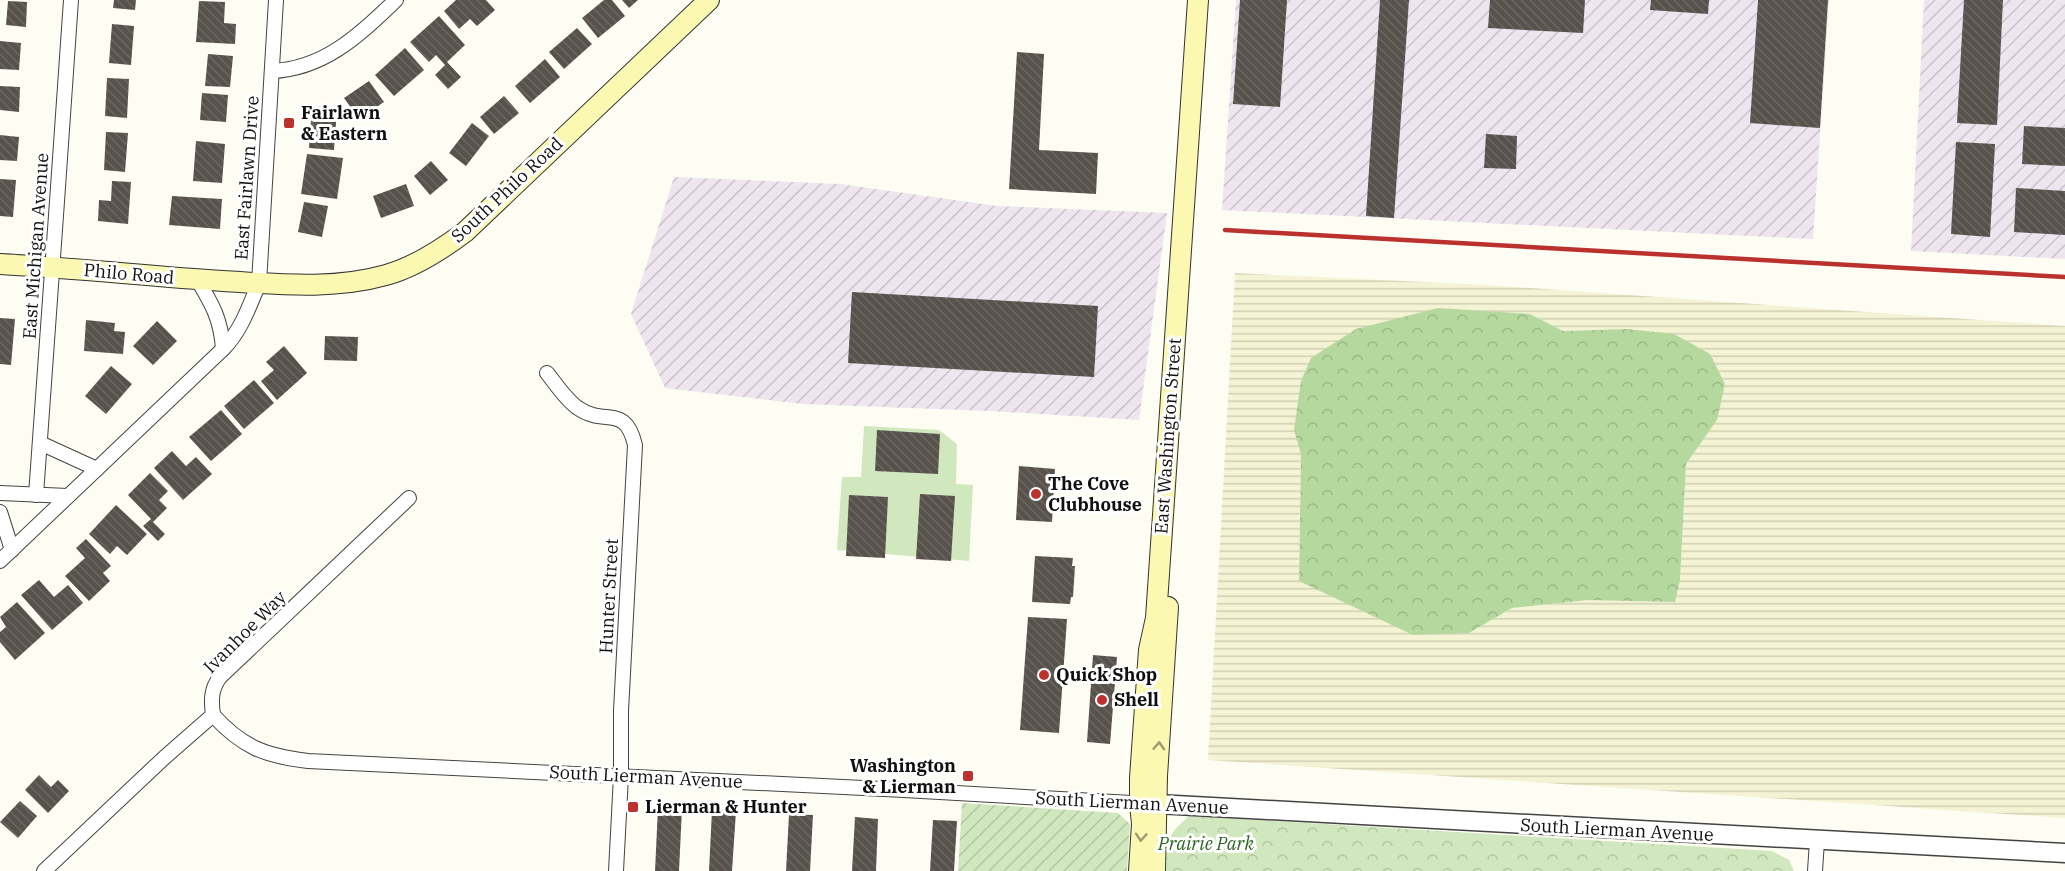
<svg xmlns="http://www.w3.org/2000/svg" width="2065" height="871" font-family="'IBM Plex Serif',serif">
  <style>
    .industrial { fill: url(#industrial-furrows) }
    .farmland { fill: url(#farmland-rules); fill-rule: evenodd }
    .grass { fill: #d1e8be }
    .forest { fill: url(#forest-crowns) }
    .park { fill: url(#park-crowns) }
    .garden { fill: url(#garden-furrows) }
    .building { fill: url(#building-back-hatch) }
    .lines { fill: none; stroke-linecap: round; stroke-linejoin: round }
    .minor-casing { stroke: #434343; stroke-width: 16 }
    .tertiary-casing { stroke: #434343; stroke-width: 21 }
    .secondary-casing { stroke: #323232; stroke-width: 22 }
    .minor { stroke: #fff; stroke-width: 14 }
    .tertiary { stroke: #fff; stroke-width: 18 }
    .secondary { stroke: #fbf8b2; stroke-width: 20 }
    .rail { stroke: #bb312e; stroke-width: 4.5 }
    .oneway { stroke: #9d9b71 }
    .poi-dot { fill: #bb312e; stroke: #fff; stroke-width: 2 }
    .labels { text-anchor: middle; stroke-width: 6; stroke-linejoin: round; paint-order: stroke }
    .poi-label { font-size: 18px; font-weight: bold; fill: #101010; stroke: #fff; text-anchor: start }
    .street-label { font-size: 18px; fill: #101010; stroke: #fff }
    .park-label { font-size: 18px; font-style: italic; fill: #2c6622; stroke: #fff }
  </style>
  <defs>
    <pattern id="industrial-furrows" width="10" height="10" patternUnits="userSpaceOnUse" patternTransform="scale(1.5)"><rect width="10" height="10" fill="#eee5ee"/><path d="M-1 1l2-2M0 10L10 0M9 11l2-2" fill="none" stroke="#cbc3cb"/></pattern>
    <pattern id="farmland-rules" width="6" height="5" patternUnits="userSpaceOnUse" patternTransform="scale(1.5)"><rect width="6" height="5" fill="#f4f3d4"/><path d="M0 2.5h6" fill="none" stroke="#d0cfb5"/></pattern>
    <pattern id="forest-crowns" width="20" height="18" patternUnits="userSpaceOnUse" patternTransform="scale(1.5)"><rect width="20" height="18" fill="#b4d89e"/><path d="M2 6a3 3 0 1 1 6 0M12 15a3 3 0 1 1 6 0" fill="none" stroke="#9ab887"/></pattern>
    <pattern id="park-crowns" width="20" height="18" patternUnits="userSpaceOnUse" patternTransform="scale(1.5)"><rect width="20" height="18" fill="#d1e8be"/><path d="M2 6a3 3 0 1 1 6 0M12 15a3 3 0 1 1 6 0" fill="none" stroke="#b2c6a2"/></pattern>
    <pattern id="garden-furrows" width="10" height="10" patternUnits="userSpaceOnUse" patternTransform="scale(1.5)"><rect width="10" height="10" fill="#d1e8be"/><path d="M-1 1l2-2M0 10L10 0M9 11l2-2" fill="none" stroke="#b2c6a2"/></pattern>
    <pattern id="building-back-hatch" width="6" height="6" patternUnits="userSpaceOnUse" patternTransform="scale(1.5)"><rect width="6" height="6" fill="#58524d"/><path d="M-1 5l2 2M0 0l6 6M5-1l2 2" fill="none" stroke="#6b6662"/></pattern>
  </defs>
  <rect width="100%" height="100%" fill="#fefdf4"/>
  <g class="industrial">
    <polygon points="1236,0 1829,0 1813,239 1222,210"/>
    <polygon points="1924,0 2065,0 2065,259 1911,251"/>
    <polygon points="674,177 840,184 997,206 1167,213 1139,420 990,411 802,404 665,388 631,314"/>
  </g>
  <path class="farmland" d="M1235,273L1487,285L2065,326V818L1208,760ZM1530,314L1563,331L1626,329L1717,420L1686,464L1680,580L1588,600L1512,608L1469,633L1299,581L1301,454Z"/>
  <polygon class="grass" points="864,426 939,430 957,444 956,484 973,485 969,561 837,550 842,477 861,477"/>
  <polygon class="forest" points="1438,308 1530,314 1563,331 1626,329 1674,334 1710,354 1725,384 1717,420 1686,464 1680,580 1675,602 1588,600 1512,608 1469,633 1413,635 1299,581 1301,454 1294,430 1301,381 1311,358 1356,329"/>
  <path class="park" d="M1189,816L1772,851L1789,860L1794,871H1166C1168,840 1164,838 1189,816Z"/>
  <polygon class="garden" points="962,803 1118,813 1130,824 1127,871 958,871"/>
  <g class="building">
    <polygon points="114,0 136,0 135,10 113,8"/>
    <polygon points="456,0 486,0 495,10 477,26 470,19 459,29 444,11"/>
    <polygon points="604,0 612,0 625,16 598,38 582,18"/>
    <polygon points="622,0 638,0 629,8"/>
    <polygon points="1240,0 1287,0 1280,107 1233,104"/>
    <polygon points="1380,0 1409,0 1394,218 1366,216"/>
    <polygon points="1490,0 1585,0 1583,33 1488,28"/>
    <polygon points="1651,0 1709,0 1708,14 1650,10"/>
    <polygon points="1758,0 1828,0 1820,128 1750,123"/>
    <polygon points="1964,0 2003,0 1997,125 1957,123"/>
    <polygon points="8,1 27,2 26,27 6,25"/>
    <polygon points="199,1 225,2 224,23 236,24 235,44 196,42"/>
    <polygon points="439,16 465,45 447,62 461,77 448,89 435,75 445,65 436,55 429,62 410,42"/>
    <polygon points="112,24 134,26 131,65 109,63"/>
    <polygon points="577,28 592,44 564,69 549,52"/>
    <polygon points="0,41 21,43 19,70 0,69"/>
    <polygon points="405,48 424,70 394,96 375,75"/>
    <polygon points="1017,52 1044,54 1039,150 1098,153 1096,194 1009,189"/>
    <polygon points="208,54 233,56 230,87 205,86"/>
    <polygon points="545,59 560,77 530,103 515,86"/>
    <polygon points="107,78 129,79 127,118 105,116"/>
    <polygon points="369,81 384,102 359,119 344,98"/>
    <polygon points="0,86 20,87 19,112 0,110"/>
    <polygon points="202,93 228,95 226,122 200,120"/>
    <polygon points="504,96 519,113 494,134 480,117"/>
    <polygon points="312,106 337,108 334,150 309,148"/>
    <polygon points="472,123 489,136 466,166 449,153"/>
    <polygon points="2024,126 2065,128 2065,166 2022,164"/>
    <polygon points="106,132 128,133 125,172 104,170"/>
    <polygon points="1486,134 1517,136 1516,169 1484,168"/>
    <polygon points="0,135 19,137 17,161 0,160"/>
    <polygon points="196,141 225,144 222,183 193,181"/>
    <polygon points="1956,142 1995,144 1990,237 1951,234"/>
    <polygon points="307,154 343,158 337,199 301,194"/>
    <polygon points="431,161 448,180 430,195 414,176"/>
    <polygon points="0,179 16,180 13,217 0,216"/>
    <polygon points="112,181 131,182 128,224 98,221 99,200 111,201"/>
    <polygon points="406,184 414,206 381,218 373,196"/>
    <polygon points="2016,188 2065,191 2065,235 2014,232"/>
    <polygon points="172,196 222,199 220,229 169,225"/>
    <polygon points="304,202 328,206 322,237 298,232"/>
    <polygon points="852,292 1098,306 1094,377 848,363"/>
    <polygon points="0,318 15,319 11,365 0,364"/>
    <polygon points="86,320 115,323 114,331 125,332 123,354 84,351"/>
    <polygon points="157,321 177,341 153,365 133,346"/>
    <polygon points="325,336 358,337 357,361 324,360"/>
    <polygon points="284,346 307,373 277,400 261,381 274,370 266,362"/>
    <polygon points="111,366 132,384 106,414 85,396"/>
    <polygon points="254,380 274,403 244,429 224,406"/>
    <polygon points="221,410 242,434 211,461 189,437"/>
    <polygon points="877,430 940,434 938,474 875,471"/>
    <polygon points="172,451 186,466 196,457 212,474 183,500 154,468"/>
    <polygon points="1019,466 1055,469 1052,522 1016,520"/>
    <polygon points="150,473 168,491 159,500 167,508 153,522 165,534 158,541 143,526 151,519 128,495"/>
    <polygon points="920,494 955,496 951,561 916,559"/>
    <polygon points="849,495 888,497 885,558 846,556"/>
    <polygon points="116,505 147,534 127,555 117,546 110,554 89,534"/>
    <polygon points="86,539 111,566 103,573 110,581 89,601 65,576 85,558 76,548"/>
    <polygon points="1035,556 1073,558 1072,566 1075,566 1073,597 1071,597 1070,604 1032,602"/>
    <polygon points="39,580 54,597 68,585 83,603 52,630 21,595"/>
    <polygon points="17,602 45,633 15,660 0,642 0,632 6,627 0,617"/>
    <polygon points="1028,617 1067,619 1059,733 1020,730"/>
    <polygon points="1093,655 1117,657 1110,744 1087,742"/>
    <polygon points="39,775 51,787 58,780 69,791 48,813 25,790"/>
    <polygon points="20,801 37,816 18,838 0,822"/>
    <polygon points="658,807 682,808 679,871 655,871"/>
    <polygon points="712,810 736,811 732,871 709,871"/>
    <polygon points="789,814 813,815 810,871 786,871"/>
    <polygon points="855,817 878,819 876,871 852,871"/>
    <polygon points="933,820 957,821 954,871 930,871"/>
  </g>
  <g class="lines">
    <defs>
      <g id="minor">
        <path d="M272,71C325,69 360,34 396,0"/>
        <path d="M197,279C212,304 221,319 223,349"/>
        <path d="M547,373C556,384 566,400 578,408C605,427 625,403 635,445L621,711V776L616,871"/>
        <polyline points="40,443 97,469"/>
        <polyline points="0,493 68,496"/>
        <path d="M36,495C49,330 59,165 71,0"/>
        <polyline points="0,512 12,550"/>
        <path d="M0,561L223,349C241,331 249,307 259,283L276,0"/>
        <path d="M213,715C242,747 265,756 308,761L904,790L1149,804"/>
        <path d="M44,871L165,757L213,715C211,700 211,689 220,677L409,498"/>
        <polyline points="1815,871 1817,841"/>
      </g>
      <polyline id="tertiary" points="1157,804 2065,853"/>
      <g id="secondary">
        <path d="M0,264C74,268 148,276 223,281C277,284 333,290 386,275C415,267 441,250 465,232L709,0"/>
        <polyline points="1139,871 1142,824 1140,804 1140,778 1149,650 1156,618 1198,0"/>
        <polyline points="1155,871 1157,776 1168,607"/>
      </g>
    </defs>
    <use href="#minor" class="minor-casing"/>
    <use href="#tertiary" class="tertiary-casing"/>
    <use href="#secondary" class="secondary-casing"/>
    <use href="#minor" class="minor"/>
    <use href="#tertiary" class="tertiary"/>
    <use href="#secondary" class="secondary"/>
    <polyline class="rail" points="1225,230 2065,277"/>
  </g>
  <defs><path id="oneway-chevron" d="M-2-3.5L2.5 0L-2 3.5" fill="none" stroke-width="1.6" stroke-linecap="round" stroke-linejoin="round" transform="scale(1.5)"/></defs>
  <g class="oneway">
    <use href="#oneway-chevron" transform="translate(1159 746) rotate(-87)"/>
    <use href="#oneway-chevron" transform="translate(1141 837) rotate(94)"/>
  </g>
  <g class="poi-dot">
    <rect x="283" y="117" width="12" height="12" rx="3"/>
    <circle cx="1036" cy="494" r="6"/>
    <circle cx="1044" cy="675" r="6"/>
    <circle cx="1102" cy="700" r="6"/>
    <rect x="962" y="770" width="12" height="12" rx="3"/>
    <rect x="627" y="801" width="12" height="12" rx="3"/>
  </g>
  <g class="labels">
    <g class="poi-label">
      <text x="301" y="119">Fairlawn<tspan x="301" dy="21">&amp; Eastern</tspan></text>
      <text x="1048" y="490">The Cove<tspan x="1048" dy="21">Clubhouse</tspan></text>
      <text x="1056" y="681">Quick Shop</text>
      <text x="1114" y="706">Shell</text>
      <text x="956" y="772" text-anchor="end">Washington<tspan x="956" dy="21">&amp; Lierman</tspan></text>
      <text x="645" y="813">Lierman &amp; Hunter</text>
    </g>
    <g class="street-label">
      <text transform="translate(247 178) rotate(-86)" y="6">East Fairlawn Drive</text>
      <text transform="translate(507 190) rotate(-43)" y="6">South Philo Road</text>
      <text transform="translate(36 246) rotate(-86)" y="6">East Michigan Avenue</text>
      <text transform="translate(129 274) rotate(5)" y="6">Philo Road</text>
      <text transform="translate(1168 436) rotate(-86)" y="6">East Washington Street</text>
      <text transform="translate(609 596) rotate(-87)" y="6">Hunter Street</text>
      <text transform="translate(245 632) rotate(-45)" y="6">Ivanhoe Way</text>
      <text transform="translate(646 777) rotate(3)" y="6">South Lierman Avenue</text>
      <text transform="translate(1132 803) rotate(3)" y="6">South Lierman Avenue</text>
      <text transform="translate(1617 830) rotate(3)" y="6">South Lierman Avenue</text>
    </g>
    <g class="park-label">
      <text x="1206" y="850">Prairie Park</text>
    </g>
  </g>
</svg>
